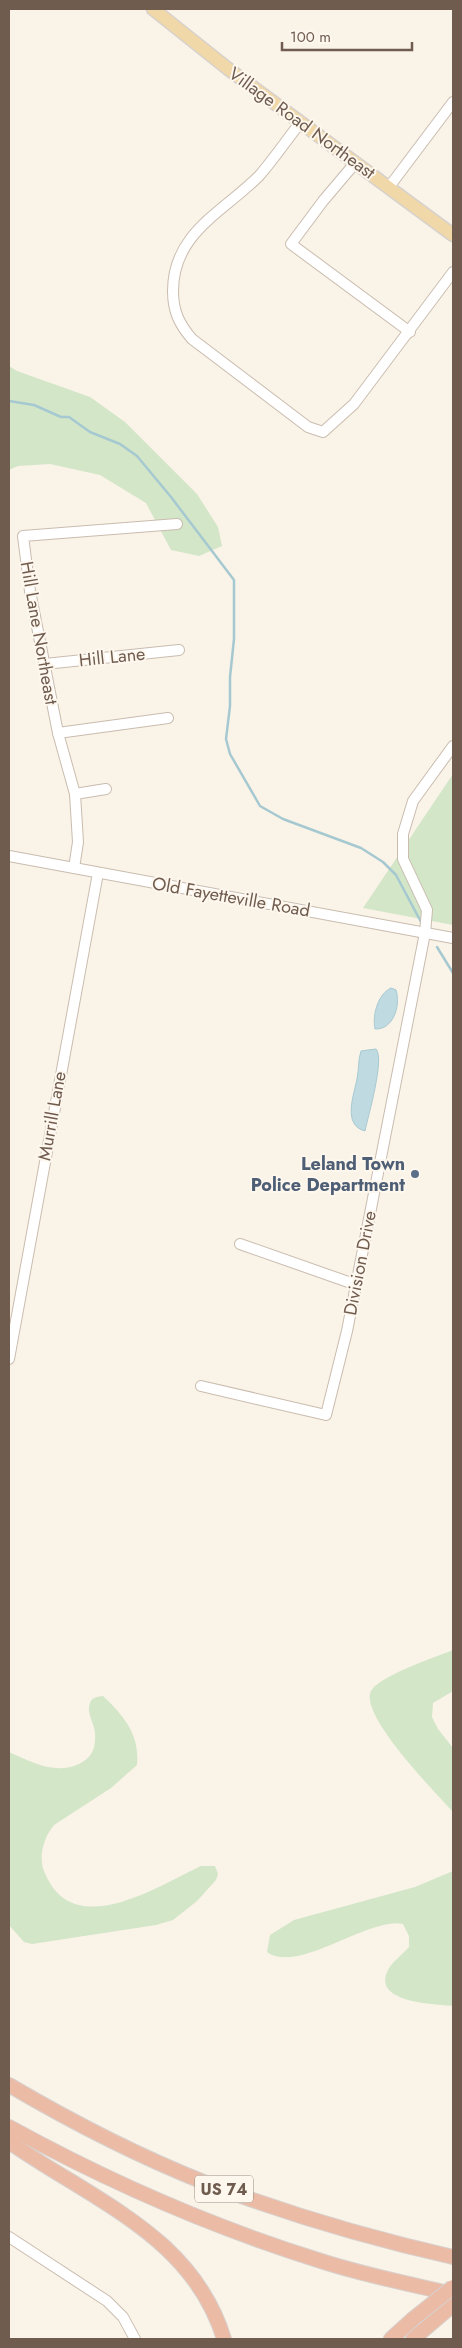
<svg xmlns="http://www.w3.org/2000/svg" width="462" height="2348" font-family="Jost,sans-serif">
  <style>
    .green { fill: #d3e6c8 }
    .water { fill: #bfdbe1; stroke: #a6c9d1 }
    .lines { fill: none; stroke-linecap: round; stroke-linejoin: round }
    .stream { stroke: #a6c9d1; stroke-width: 2.5 }
    .minor-casing { stroke: #cabcaf; stroke-width: 12 }
    .major-casing { stroke: #d7d1ce; stroke-width: 15 }
    .highway-casing { stroke: #d7d1ce; stroke-width: 16 }
    .minor { stroke: #fff; stroke-width: 10 }
    .major { stroke: #f0d8a8; stroke-width: 12 }
    .highway { stroke: #ecbba6; stroke-width: 14 }
    .highway-bridge-casing { stroke: #d7d1ce; stroke-width: 16; stroke-linecap: butt }
    .highway-bridge { stroke: #ecbba6; stroke-width: 14 }
    .service-dot { fill: #5c6f8a; stroke: #fdf7ee; stroke-width: 2 }
    .labels { text-anchor: middle; stroke-width: 4; stroke-linejoin: round; paint-order: stroke }
    .shield { fill: #fdf7ee; stroke: #9a8a7f; stroke-width: 1 }
    .shield-label { font-size: 16px; font-weight: bold; fill: #705c4f }
    .street-label { font-size: 18px; fill: #705c4f; stroke: #fdf7ee }
    .service-label { font-size: 18px; font-weight: bold; fill: #4e5e75; stroke: #fdf7ee; text-anchor: end }
  </style>
  <rect width="100%" height="100%" fill="#faf3e8"/>
  <g class="green">
    <polygon points="9,366 17,371 90,397 125,422 197,494 218,527 222,546 199,556 171,550 146,503 100,475 50,464 18,466 9,470"/>
    <polygon points="453,774 453,925 363,908"/>
    <path d="M453,1650V1691L433,1703L432,1717L438,1729L453,1748V1812C436,1793 359,1715 371,1691C379,1676 436,1657 453,1650Z"/>
    <path d="M103,1696C124,1716 140,1735 137,1765L111,1788L54,1825C44,1837 38,1856 44,1871C72,1943 156,1887 201,1866H215L218,1874L216,1880L197,1901L173,1920L156,1925L32,1944L24,1942L9,1925V1752C31,1762 55,1775 79,1764C92,1758 96,1748 95,1733C94,1722 86,1713 90,1703C92,1697 97,1697 103,1696Z"/>
    <path d="M453,1871V2006C435,2004 371,2003 388,1970C392,1962 403,1954 409,1947V1936L403,1924C370,1916 297,1975 267,1952L270,1935L294,1920L415,1887Z"/>
  </g>
  <g class="water">
    <path d="M391,988L396,990C401,1006 393,1030 375,1029C372,1015 378,994 391,988Z"/>
    <path d="M376,1049C385,1059 368,1116 365,1131C342,1125 354,1095 357,1079C359,1069 358,1060 361,1051Z"/>
  </g>
  <g class="lines">
    <g class="stream">
      <polyline points="9,401 34,405 61,417 69,417 90,432 120,444 137,456 171,497 234,580 234,639 230,677 230,706 226,739 230,754 260,806 283,819 361,848 383,862 396,875 421,922"/>
      <polyline points="437,947 453,973"/>
    </g>
    <defs>
      <g id="minor">
        <path d="M301,122C287,139 274,159 259,176C223,212 173,233 173,291C173,311 179,324 192,339L308,427L323,432L354,404L453,272"/>
        <polyline points="356,162 323,201 291,244 410,332"/>
        <polyline points="389,187 453,102"/>
        <polyline points="45,664 179,650"/>
        <polyline points="58,733 168,718"/>
        <polyline points="75,794 106,789"/>
        <polyline points="9,856 453,938"/>
        <polyline points="74,868 78,842 75,794 58,733 30,591 23,536 177,524"/>
        <polyline points="240,1244 354,1284"/>
        <polyline points="9,1359 98,873"/>
        <polyline points="201,1386 326,1415 347,1331 425,933 427,910 403,859 403,834 413,801 453,746"/>
        <polyline points="9,2237 107,2301 123,2317 135,2339"/>
      </g>
      <polyline id="major" points="153,9 227,68 453,235"/>
      <g id="highway">
        <path d="M9,2085C72,2122 138,2156 206,2183C287,2214 369,2238 453,2257"/>
        <path d="M9,2127C109,2182 212,2227 321,2261C364,2275 409,2284 453,2294"/>
        <path d="M9,2142C30,2156 52,2170 74,2183C139,2223 200,2261 224,2339"/>
        <polyline points="391,2339 413,2319"/>
        <polyline points="413,2339 453,2305"/>
      </g>
    </defs>
    <use href="#minor" class="minor-casing"/>
    <use href="#major" class="major-casing"/>
    <use href="#highway" class="highway-casing"/>
    <use href="#minor" class="minor"/>
    <use href="#major" class="major"/>
    <use href="#highway" class="highway"/>
    <defs>
      <polyline id="highway-bridge" points="413,2319 453,2287"/>
    </defs>
    <use href="#highway-bridge" class="highway-bridge-casing"/>
    <use href="#highway-bridge" class="highway-bridge"/>
  </g>
  <circle class="service-dot" cx="415" cy="1174" r="5"/>
  <g class="labels">
    <rect class="shield" x="195" y="2175.5" width="58" height="27" rx="4"/>
    <g class="shield-label">
      <text x="224" y="2195">US 74</text>
    </g>
    <g class="street-label">
      <text transform="translate(302 123) rotate(36)" y="6">Village Road Northeast</text>
      <text transform="translate(39 633) rotate(80)" y="6">Hill Lane Northeast</text>
      <text transform="translate(112 657) rotate(-6)" y="6">Hill Lane</text>
      <text transform="translate(231 897) rotate(10)" y="6">Old Fayetteville Road</text>
      <text transform="translate(52 1116) rotate(-80)" y="6">Murrill Lane</text>
      <text transform="translate(360 1263) rotate(-79)" y="6">Division Drive</text>
    </g>
    <g class="service-label">
      <text x="405" y="1170">Leland Town<tspan x="405" dy="21">Police Department</tspan></text>
    </g>
  </g>
  <rect width="462" height="2348" fill="none" stroke="#705c4f" stroke-width="20"/>
  <path d="M282 42v8h130v-8" fill="none" stroke="#705c4f" stroke-width="2.5"/>
  <text x="290" y="42" font-size="15" fill="#705c4f" stroke="#fdf7ee" stroke-width="4" paint-order="stroke">100 m</text>
</svg>
